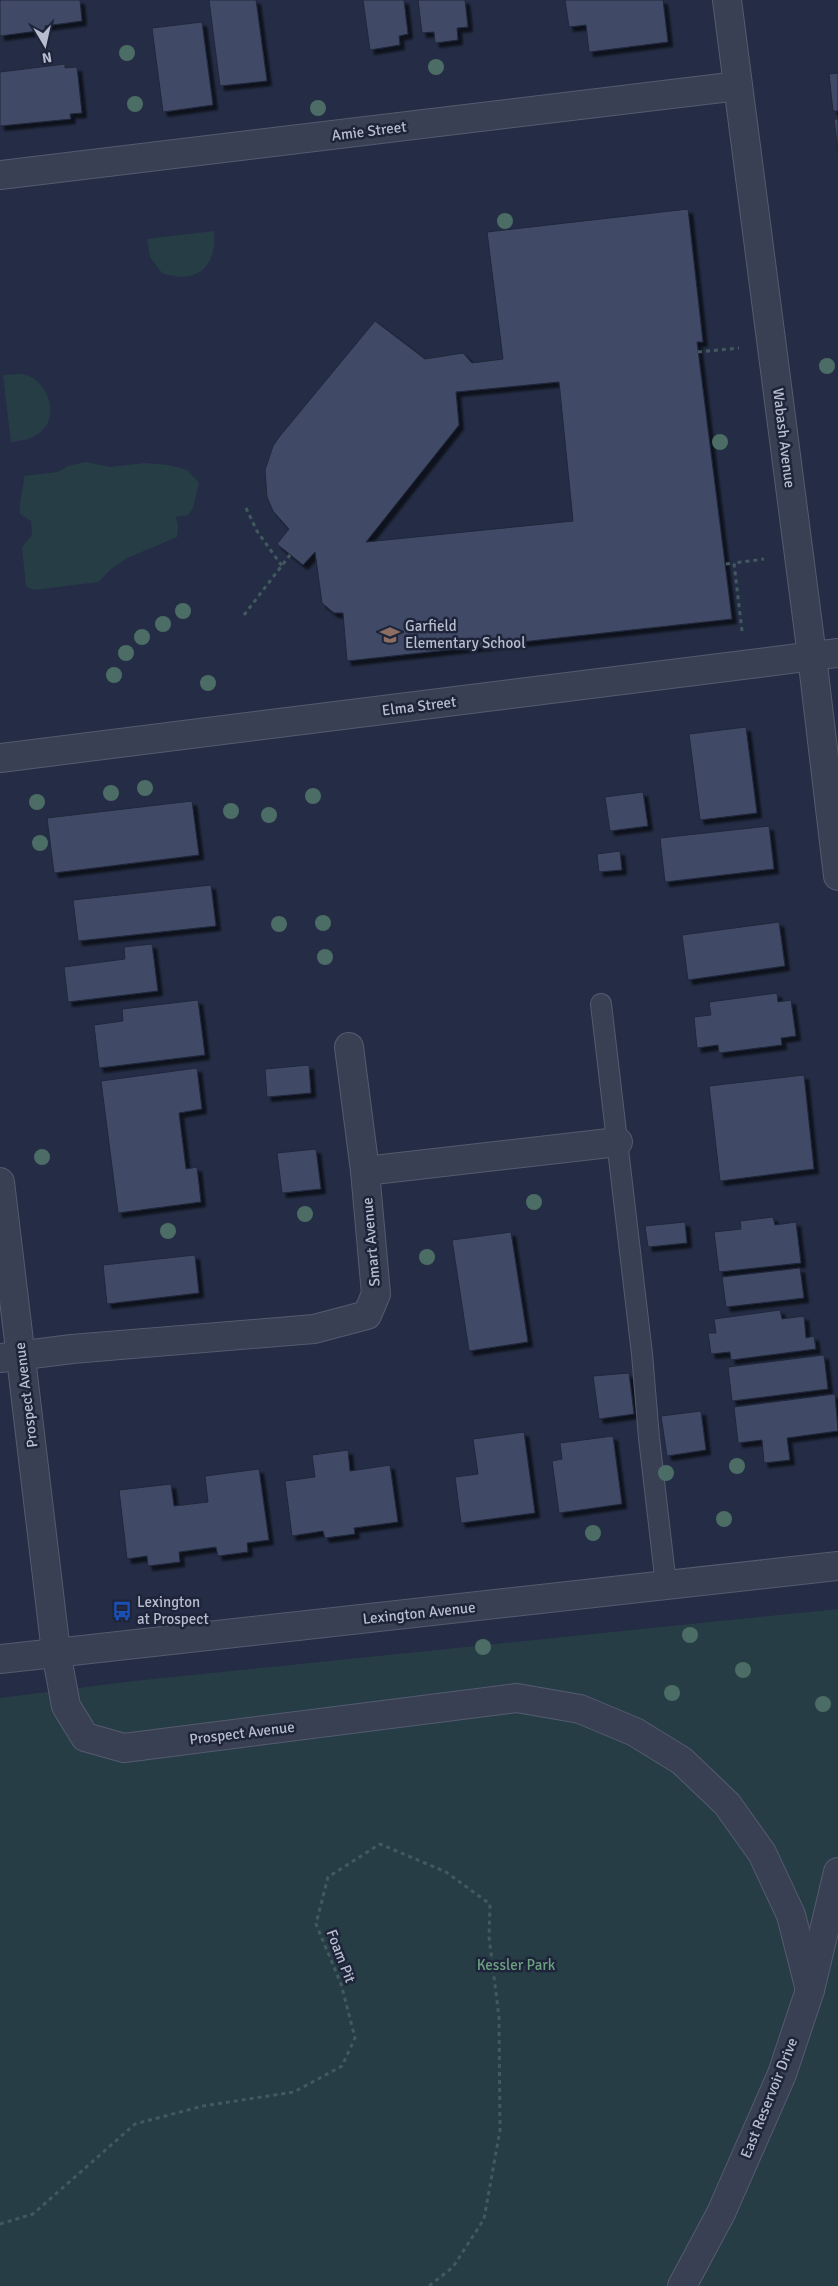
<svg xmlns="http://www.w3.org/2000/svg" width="838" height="2286" font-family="Signika,sans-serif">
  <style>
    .green { fill: #273d46 }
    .building { fill: #414a65; stroke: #20273c; fill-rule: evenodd; filter: url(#shadow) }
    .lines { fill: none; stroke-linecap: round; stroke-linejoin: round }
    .service-casing { stroke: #555b6f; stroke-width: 22 }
    .minor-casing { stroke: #555b6f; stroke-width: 30 }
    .tertiary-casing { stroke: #555b6f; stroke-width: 30 }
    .path { stroke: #42595f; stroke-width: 3; stroke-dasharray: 4 4; stroke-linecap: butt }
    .service { stroke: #394054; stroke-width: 20 }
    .minor { stroke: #394054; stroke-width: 28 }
    .tertiary { stroke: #394054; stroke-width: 28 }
    .tree { fill: #4c6d65 }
    .labels { text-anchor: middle; stroke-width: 5; stroke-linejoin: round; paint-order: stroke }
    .street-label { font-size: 15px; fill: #b7bcce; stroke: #1e253a }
    .poi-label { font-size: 15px; fill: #b7bcce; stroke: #1e253a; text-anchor: start }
    .park-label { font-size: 15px; fill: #6ca180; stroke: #1e253a }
  </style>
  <defs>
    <filter id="shadow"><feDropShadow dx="4.5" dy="4.5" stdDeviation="1" flood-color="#0009"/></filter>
  </defs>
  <rect width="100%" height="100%" fill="#242d45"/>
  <g class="green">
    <path d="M214,231C217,267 197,285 162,273L150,257L147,239Z"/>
    <path d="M3,375C11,375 19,373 26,375C46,381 57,409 46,426C38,438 23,441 11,442Z"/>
    <path d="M86,462L110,467L145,463L168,465L187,470L199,483L193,508L188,515L176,517L178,527L177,537L127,558L111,569L98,582L33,590L26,586L22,547L32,535L31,521L20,514C19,500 24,490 24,476L58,472L68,466Z"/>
    <polygon points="838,1609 838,2286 0,2286 0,1698 134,1681"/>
  </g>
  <g class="building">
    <polygon points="0,0 80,0 82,21 45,26 45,30 0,36"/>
    <polygon points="209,0 256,0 267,81 220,86"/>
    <polygon points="363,0 404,0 408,34 399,36 400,45 370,50"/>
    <polygon points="418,0 465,0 468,27 457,28 458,40 435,43 434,32 422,33"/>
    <polygon points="565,0 663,0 668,42 589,52 586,25 569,27"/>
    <polygon points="202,22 213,105 163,112 152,28"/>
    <polygon points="65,64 65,68 77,67 82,113 70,114 71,119 0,126 0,72"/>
    <polygon points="838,73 838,111 833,111 829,74"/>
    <polygon points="834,119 838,119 838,153"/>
    <path d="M688,209L703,342H697L732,619L347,661L343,613H334L322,603L315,552L303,565L277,544L289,529L273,511L267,497L265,470L273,446L280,436L375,321L425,359L463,353L472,363L503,359L487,232ZM559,382L573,521L366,542L459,425L456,392Z"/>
    <polygon points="746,727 757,813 700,820 689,734"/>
    <polygon points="643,792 648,826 610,831 605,797"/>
    <polygon points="192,801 199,855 54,873 47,818"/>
    <polygon points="769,826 774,869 665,882 660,838"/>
    <polygon points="620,851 622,870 599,872 597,854"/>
    <polygon points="211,885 216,926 78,941 73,900"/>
    <polygon points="779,922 785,966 688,980 682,935"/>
    <polygon points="152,944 158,991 68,1002 64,967 125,959 124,947"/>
    <polygon points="777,993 778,1002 791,1000 796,1036 781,1038 782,1045 719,1053 718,1045 697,1048 694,1017 711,1015 709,1002"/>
    <polygon points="198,1000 205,1055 99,1068 94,1025 123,1021 122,1009"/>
    <polygon points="309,1065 311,1093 267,1097 265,1069"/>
    <polygon points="197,1068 202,1109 179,1113 186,1169 197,1167 201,1202 118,1213 101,1081"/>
    <polygon points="804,1075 814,1169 720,1181 709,1086"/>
    <polygon points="316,1149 321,1189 282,1193 277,1153"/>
    <polygon points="773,1217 775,1225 796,1222 801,1263 719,1272 714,1232 741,1229 740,1221"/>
    <polygon points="685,1222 687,1243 648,1247 645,1226"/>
    <polygon points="511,1232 528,1342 469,1351 452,1240"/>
    <polygon points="195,1255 199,1293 107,1304 103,1265"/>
    <polygon points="800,1268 804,1298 726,1307 722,1277"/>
    <polygon points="780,1310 782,1319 804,1316 806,1338 814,1336 816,1349 731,1360 730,1352 711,1354 708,1333 716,1333 714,1319"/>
    <polygon points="824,1355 828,1389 732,1401 728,1367"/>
    <polygon points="629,1373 634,1414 599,1419 593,1376"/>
    <polygon points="835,1394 838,1431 787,1438 790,1460 764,1463 762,1440 738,1443 734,1407"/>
    <polygon points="701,1411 706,1450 667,1456 661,1416"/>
    <polygon points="524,1432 535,1513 461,1523 455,1477 478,1474 473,1439"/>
    <polygon points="613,1436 622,1504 559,1513 552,1461 562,1459 560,1443"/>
    <polygon points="348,1450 350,1471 390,1465 398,1522 354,1528 355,1534 325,1538 323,1531 292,1536 285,1481 315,1477 312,1455"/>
    <polygon points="259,1469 269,1540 247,1543 248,1552 218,1556 216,1547 179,1552 180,1562 148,1566 147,1556 127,1559 119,1490 171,1484 174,1506 208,1502 205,1476"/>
  </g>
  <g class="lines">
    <defs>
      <polyline id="service" points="601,1004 642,1354 649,1438 666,1585"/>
      <g id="minor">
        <polyline points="727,0 812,656 838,876"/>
        <polyline points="0,175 738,86"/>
        <polyline points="0,758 838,653"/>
        <polyline points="365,1171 618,1142"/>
        <polyline points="0,1182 56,1652 66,1706 85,1737 124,1748 517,1698 580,1709 635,1732 682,1761 727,1804 762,1853 791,1915 810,1990"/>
        <polyline points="0,1358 72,1349 314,1329 367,1315 376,1294 365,1171 349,1047"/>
        <polyline points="682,2286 721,2213 782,2074 810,1990 838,1872"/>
      </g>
      <polyline id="tertiary" points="0,1659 838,1566"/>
    </defs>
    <use href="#service" class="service-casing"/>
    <use href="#minor" class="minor-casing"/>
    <use href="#tertiary" class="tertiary-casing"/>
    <g class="path">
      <polyline points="698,352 739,348"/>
      <polyline points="246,508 257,531 282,566"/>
      <polyline points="726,564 734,563"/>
      <polyline points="244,615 290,555"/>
      <polyline points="742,631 734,563 764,559"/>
      <polyline points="0,2224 33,2214 135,2124 203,2106 294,2092 342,2066 355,2038 341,1984 316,1924 328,1877 380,1844 446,1872 490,1904 489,1937 499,2017 500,2130 484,2219 453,2267 429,2286"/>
    </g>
    <use href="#service" class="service"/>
    <use href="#minor" class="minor"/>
    <use href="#tertiary" class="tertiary"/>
  </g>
  <g class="tree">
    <circle cx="127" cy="53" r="8"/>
    <circle cx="436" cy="67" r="8"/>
    <circle cx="135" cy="104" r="8"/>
    <circle cx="318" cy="108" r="8"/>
    <circle cx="505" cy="221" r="8"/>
    <circle cx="827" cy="366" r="8"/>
    <circle cx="720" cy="442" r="8"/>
    <circle cx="183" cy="611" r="8"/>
    <circle cx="163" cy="624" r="8"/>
    <circle cx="142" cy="637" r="8"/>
    <circle cx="126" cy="653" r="8"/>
    <circle cx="114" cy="675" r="8"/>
    <circle cx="208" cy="683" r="8"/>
    <circle cx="145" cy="788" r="8"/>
    <circle cx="111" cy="793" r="8"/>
    <circle cx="313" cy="796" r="8"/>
    <circle cx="37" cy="802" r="8"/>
    <circle cx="231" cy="811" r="8"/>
    <circle cx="269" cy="815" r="8"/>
    <circle cx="40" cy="843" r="8"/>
    <circle cx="323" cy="923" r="8"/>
    <circle cx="279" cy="924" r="8"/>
    <circle cx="325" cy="957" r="8"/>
    <circle cx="42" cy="1157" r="8"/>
    <circle cx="534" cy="1202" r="8"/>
    <circle cx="305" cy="1214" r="8"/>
    <circle cx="168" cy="1231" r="8"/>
    <circle cx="427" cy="1257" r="8"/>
    <circle cx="737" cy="1466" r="8"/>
    <circle cx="666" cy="1473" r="8"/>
    <circle cx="724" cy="1519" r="8"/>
    <circle cx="593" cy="1533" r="8"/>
    <circle cx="690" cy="1635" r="8"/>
    <circle cx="483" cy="1647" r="8"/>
    <circle cx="743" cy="1670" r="8"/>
    <circle cx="672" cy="1693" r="8"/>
    <circle cx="823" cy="1704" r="8"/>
  </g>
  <defs>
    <symbol id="school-bare" viewBox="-9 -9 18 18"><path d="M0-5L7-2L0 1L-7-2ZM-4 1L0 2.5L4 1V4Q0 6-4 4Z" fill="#8d6e63" stroke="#1e253a" stroke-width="2.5" paint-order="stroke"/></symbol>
    <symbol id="bus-bare" viewBox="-9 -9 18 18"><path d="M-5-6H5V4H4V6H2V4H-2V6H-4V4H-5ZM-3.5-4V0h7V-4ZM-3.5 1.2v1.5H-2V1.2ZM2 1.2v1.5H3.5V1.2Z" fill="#1a4fb4" stroke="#1e253a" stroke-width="2.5" paint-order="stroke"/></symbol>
  </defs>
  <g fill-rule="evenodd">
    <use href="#school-bare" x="376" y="621" width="28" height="28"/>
    <use href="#bus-bare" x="108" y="1597" width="28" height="28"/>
  </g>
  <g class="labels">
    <g class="street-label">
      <text transform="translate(369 131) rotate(-7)" y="5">Amie Street</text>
      <text transform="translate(784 438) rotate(83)" y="5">Wabash Avenue</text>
      <text transform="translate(419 706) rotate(-7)" y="5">Elma Street</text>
      <text transform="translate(371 1242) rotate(-95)" y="5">Smart Avenue</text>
      <text transform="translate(26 1395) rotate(-97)" y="5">Prospect Avenue</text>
      <text transform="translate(419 1613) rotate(-6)" y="5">Lexington Avenue</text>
      <text transform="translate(242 1733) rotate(-7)" y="5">Prospect Avenue</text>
      <text transform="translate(341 1956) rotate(69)" y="5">Foam Pit</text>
      <text transform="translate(769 2098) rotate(-68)" y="5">East Reservoir Drive</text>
    </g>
    <g class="poi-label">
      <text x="405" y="631">Garfield<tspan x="405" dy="17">Elementary School</tspan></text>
      <text x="137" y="1607">Lexington<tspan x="137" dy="17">at Prospect</tspan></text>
    </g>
    <g class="park-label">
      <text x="516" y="1970">Kessler Park</text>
    </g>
  </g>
  <g transform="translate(45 45) rotate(171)" stroke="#1e253a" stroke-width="4" paint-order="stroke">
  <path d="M0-4L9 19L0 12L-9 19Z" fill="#b7bcce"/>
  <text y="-8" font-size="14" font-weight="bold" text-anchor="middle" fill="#b7bcce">N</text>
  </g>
</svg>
